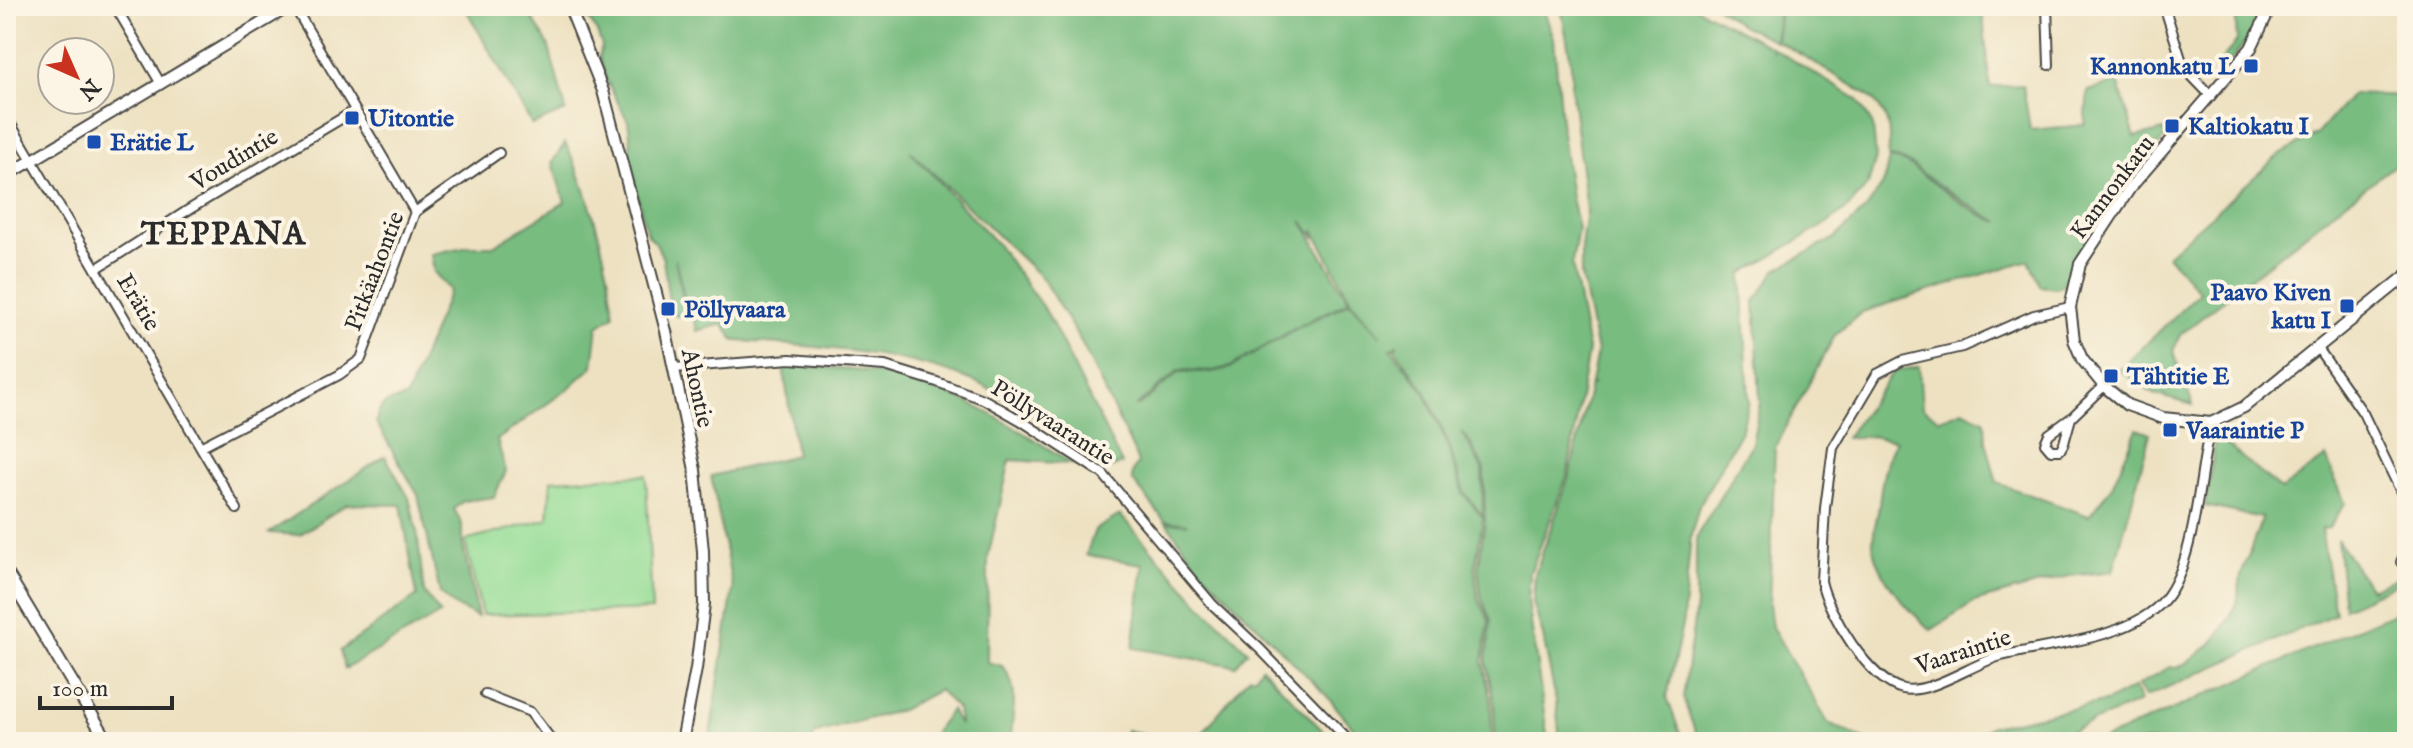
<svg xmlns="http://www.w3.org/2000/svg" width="2413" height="748" font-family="'IM FELL English',serif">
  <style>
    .green { fill: #96dd97; stroke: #608461; stroke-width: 2 }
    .forest { fill: #78bc80; stroke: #527456; stroke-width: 2; fill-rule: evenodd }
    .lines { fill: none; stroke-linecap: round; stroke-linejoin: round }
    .minor-casing { stroke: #484642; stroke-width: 12 }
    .tertiary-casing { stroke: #484642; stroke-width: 14 }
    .secondary-casing { stroke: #484642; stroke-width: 15 }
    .minor { stroke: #fff; stroke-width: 8 }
    .tertiary { stroke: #fff; stroke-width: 10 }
    .secondary { stroke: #fff; stroke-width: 11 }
    .transit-dot { fill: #1a4fb4; stroke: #fcf5e5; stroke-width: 3 }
    .labels { text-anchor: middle; stroke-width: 8; stroke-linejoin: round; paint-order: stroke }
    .transit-label { font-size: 24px; font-weight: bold; fill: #164399; stroke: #fcf5e5; text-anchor: start }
    .street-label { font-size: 24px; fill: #2b2b2b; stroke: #fcf5e5 }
    .district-label { font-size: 32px; font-weight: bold; letter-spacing: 2px; fill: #2b2b2b; stroke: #fcf5e5 }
  </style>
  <rect width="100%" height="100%" fill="#fcf5e5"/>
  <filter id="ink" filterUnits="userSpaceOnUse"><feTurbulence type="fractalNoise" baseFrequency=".0125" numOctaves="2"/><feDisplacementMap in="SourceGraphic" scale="16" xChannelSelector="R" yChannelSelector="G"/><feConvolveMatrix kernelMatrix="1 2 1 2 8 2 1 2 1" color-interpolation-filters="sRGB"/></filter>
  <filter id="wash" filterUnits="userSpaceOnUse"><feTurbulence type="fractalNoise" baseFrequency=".006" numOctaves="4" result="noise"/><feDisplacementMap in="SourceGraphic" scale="32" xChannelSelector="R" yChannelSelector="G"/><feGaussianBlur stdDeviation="1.8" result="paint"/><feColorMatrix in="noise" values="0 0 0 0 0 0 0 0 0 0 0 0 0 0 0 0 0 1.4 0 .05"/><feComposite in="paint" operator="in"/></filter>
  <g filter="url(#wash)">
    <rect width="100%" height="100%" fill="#ede1c1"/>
    <polygon class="green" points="646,475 652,610 482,615 465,541 548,519 551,480"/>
    <g class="forest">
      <polygon points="464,6 525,6 548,44 566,111 532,125"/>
      <path d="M580,6H1542L1554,38L1562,134L1571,198L1578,228L1572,263L1588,350L1568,473L1530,573L1528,601L1548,742H1495L1494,704L1486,661L1491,620L1481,597L1478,570L1485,521L1484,469L1469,440L1462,432L1482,469L1483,516L1464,492L1448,442L1424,389L1394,348L1398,344L1391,349L1423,389L1447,443L1463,493L1483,518L1475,570L1478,598L1489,620L1483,661L1491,704L1492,742H1365L1326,695L1201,570L1166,522L1188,524L1165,521L1132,480L1133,471L1138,463L1133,450L1081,342L1042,278L910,151L996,243L1047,313L1122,464L1111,468C1087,445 1059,429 1030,413C1011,402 991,388 971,380C896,351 814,346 735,341L723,324L697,331L695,322L689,316L675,259L687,316H676L670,309L663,259L656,243L647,234L628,158L631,141L628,121L607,82L599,56L602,46L597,32ZM1302,221L1315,237L1314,230L1351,301L1381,336L1350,302L1301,326L1230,368L1212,372H1179L1139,406H1136L1179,370L1212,371L1230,367L1301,325L1349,301Z"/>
      <path d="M1561,6H1693L1773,48L1772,52L1774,49L1858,100L1873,126L1876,158L1868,184L1852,204L1831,221L1742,274L1749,402L1741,431L1699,506L1691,536L1683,620L1667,697L1683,742H1560L1556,701L1543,636L1533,602L1535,574L1570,474L1590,385L1593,384L1591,383L1597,352L1581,275V247L1586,210L1571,86C1574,62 1564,31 1561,6Z"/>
      <polygon points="1715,6 1776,6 1778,18 1775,41 1743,26"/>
      <path d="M1777,6H1982L1990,87L2023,85L2030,130L2085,125L2088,91L2118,82L2135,137L2164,130L2165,137L2131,177L2075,258L2073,267L2064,285L2056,288L2040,286L2029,260L1862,312L1835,335L1775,447L1769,604L1772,627L1828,723L1870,742H1699L1683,698L1696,606V541L1698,534L1752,444L1760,403L1755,301L1776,270L1835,238L1866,209L1883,184L1889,158C1906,160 1914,169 1928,179C1945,192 1981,218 2000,222C1976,211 1955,196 1933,181C1917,171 1908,158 1888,157C1895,108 1874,98 1836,76C1815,64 1798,51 1776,41L1779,18Z"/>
      <path d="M2235,6H2262C2254,29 2242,49 2225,67L2218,65L2237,41Z"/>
      <polygon points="2352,94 2407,96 2407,156 2339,207 2180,335 2173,351 2193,405 2153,394 2119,370 2200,292 2167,255 2280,154 2316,135"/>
      <path d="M565,143C589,189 609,264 614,315L598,326L593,366L569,388L497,440L506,471L494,497L463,501L454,509L462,524V541L478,617L454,606L440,593L418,495L376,422C380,402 387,402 406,398L450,290L434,272L431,254L469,246H493L565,202L552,163Z"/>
      <path d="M783,365C809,367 837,368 863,371C942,381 1008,421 1072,464L1010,460L988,557L987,662L1002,666C1022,688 1011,715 1011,742H927L951,710L960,726L957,709L939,690L901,710L815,733L811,742H709L733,589L711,476L796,455Z"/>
      <path d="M1919,366L1922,408L1940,419L1963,410L1985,421L1986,441L1997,483L2089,516L2112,486L2137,429L2150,434L2113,571L2069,576L1977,601L1931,630C1911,613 1873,572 1873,544C1873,532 1877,519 1879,506C1881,483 1885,461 1896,440L1870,436L1846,438L1893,372Z"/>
      <polygon points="2216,436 2281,490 2326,457 2345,503 2329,528 2321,529 2335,614 2145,697 2138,685 2170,667 2177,668 2187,663 2209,646 2223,629 2237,604 2241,576 2262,518 2205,506"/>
      <polygon points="385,456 409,498 417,531 424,592 440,614 345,669 340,651 417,596 401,505 347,504 299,535 269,533"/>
      <polygon points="1120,515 1203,607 1248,651 1235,666 1133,648 1143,564 1086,555 1095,530"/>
      <polygon points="2337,539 2370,589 2407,574 2407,579 2344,608"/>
      <polygon points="2407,607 2407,742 2098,742"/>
      <polygon points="1261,667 1334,742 1195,742 1249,676 1255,676"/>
      <polygon points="2135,687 2140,702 2045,742 1963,742 1992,726 2108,701"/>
      <polygon points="1126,730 1172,742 1124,742"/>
    </g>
  </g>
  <g filter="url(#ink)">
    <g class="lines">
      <defs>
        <g id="minor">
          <polyline points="115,6 161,84"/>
          <polyline points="294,6 415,212"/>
          <polyline points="2047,6 2049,65"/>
          <polyline points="2164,6 2184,68 2211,96"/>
          <polyline points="6,116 237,509"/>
          <polyline points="96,269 185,212 354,111"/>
          <path d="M2070,307L2034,315L1962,347L1902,361L1877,374L1833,448L1825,508L1821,581C1828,613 1869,681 1903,689C1931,695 1973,663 2001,656C2047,645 2133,639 2165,599C2196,561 2199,471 2211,423"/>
          <polyline points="2317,347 2363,413 2401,492 2407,497"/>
          <polyline points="674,368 790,359 885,366 937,382 985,400 1020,420 1103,474 1213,605 1261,650 1350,742"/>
          <polyline points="2071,418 2064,443 2060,450 2051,450 2045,443 2049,434 2071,418 2104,386"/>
          <polyline points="202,446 339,375 361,359 415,212 499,153"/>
          <polyline points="2401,562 2407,549"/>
          <polyline points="485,694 530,712 553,742"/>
        </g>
        <g id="tertiary">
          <polyline points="569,6 603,91 666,331 695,470 703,551 704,604 696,669 682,742"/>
          <polyline points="2271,6 2251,48 2130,188 2080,264 2070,307 2074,340 2082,359 2104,386 2127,405 2163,418 2211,423 2244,407 2407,275"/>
          <polyline points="6,176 290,6"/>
        </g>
        <polyline id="secondary" points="6,572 108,742"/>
      </defs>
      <use href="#minor" class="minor-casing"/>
      <use href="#tertiary" class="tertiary-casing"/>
      <use href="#secondary" class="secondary-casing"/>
      <use href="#minor" class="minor"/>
      <use href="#tertiary" class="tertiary"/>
      <use href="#secondary" class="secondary"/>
    </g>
  </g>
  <g class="transit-dot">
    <rect x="2243" y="58" width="16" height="16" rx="4"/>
    <rect x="344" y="110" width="16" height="16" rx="4"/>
    <rect x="2164" y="118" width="16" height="16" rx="4"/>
    <rect x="86" y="134" width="16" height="16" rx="4"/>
    <rect x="2339" y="298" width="16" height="16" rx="4"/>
    <rect x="660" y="301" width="16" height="16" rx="4"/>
    <rect x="2103" y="368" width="16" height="16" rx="4"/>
    <rect x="2162" y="422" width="16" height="16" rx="4"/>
  </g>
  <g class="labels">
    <g class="transit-label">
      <text x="2235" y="74" text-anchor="end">Kannonkatu L</text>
      <text x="368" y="126">Uitontie</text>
      <text x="2188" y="134">Kaltiokatu I</text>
      <text x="110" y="150">Erätie L</text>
      <text x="2331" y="300" text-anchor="end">Paavo Kiven<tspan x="2331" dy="28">katu I</tspan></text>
      <text x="684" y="317">Pöllyvaara</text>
      <text x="2127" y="384">Tähtitie E</text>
      <text x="2186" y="438">Vaaraintie P</text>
    </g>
    <g class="street-label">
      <text transform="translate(234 159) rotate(-31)" y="8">Voudintie</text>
      <text transform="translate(2112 187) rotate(-53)" y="8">Kannonkatu</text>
      <text transform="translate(374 271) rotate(-69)" y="8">Pitkäahontie</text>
      <text transform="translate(139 302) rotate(59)" y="8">Erätie</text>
      <text transform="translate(698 388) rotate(78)" y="8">Ahontie</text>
      <text transform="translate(1053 422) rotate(32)" y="8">Pöllyvaarantie</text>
      <text transform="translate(1963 651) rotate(-18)" y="8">Vaaraintie</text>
    </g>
    <g class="district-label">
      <text x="224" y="244">TEPPANA</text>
    </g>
  </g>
  <rect width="2413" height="748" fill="none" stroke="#fcf5e5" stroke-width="32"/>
  <g transform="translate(76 76) rotate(135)"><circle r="38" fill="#fcf5e5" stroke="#a8a49b" stroke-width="2"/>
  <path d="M0-6L14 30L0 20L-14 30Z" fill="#c8321e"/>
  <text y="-12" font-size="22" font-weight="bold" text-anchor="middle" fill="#2b2b2b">N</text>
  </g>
  <path d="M40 696v12h132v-12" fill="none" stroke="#2b2b2b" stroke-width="4"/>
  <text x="52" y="696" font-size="24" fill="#2b2b2b" stroke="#fcf5e5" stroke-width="6" paint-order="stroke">100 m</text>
</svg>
